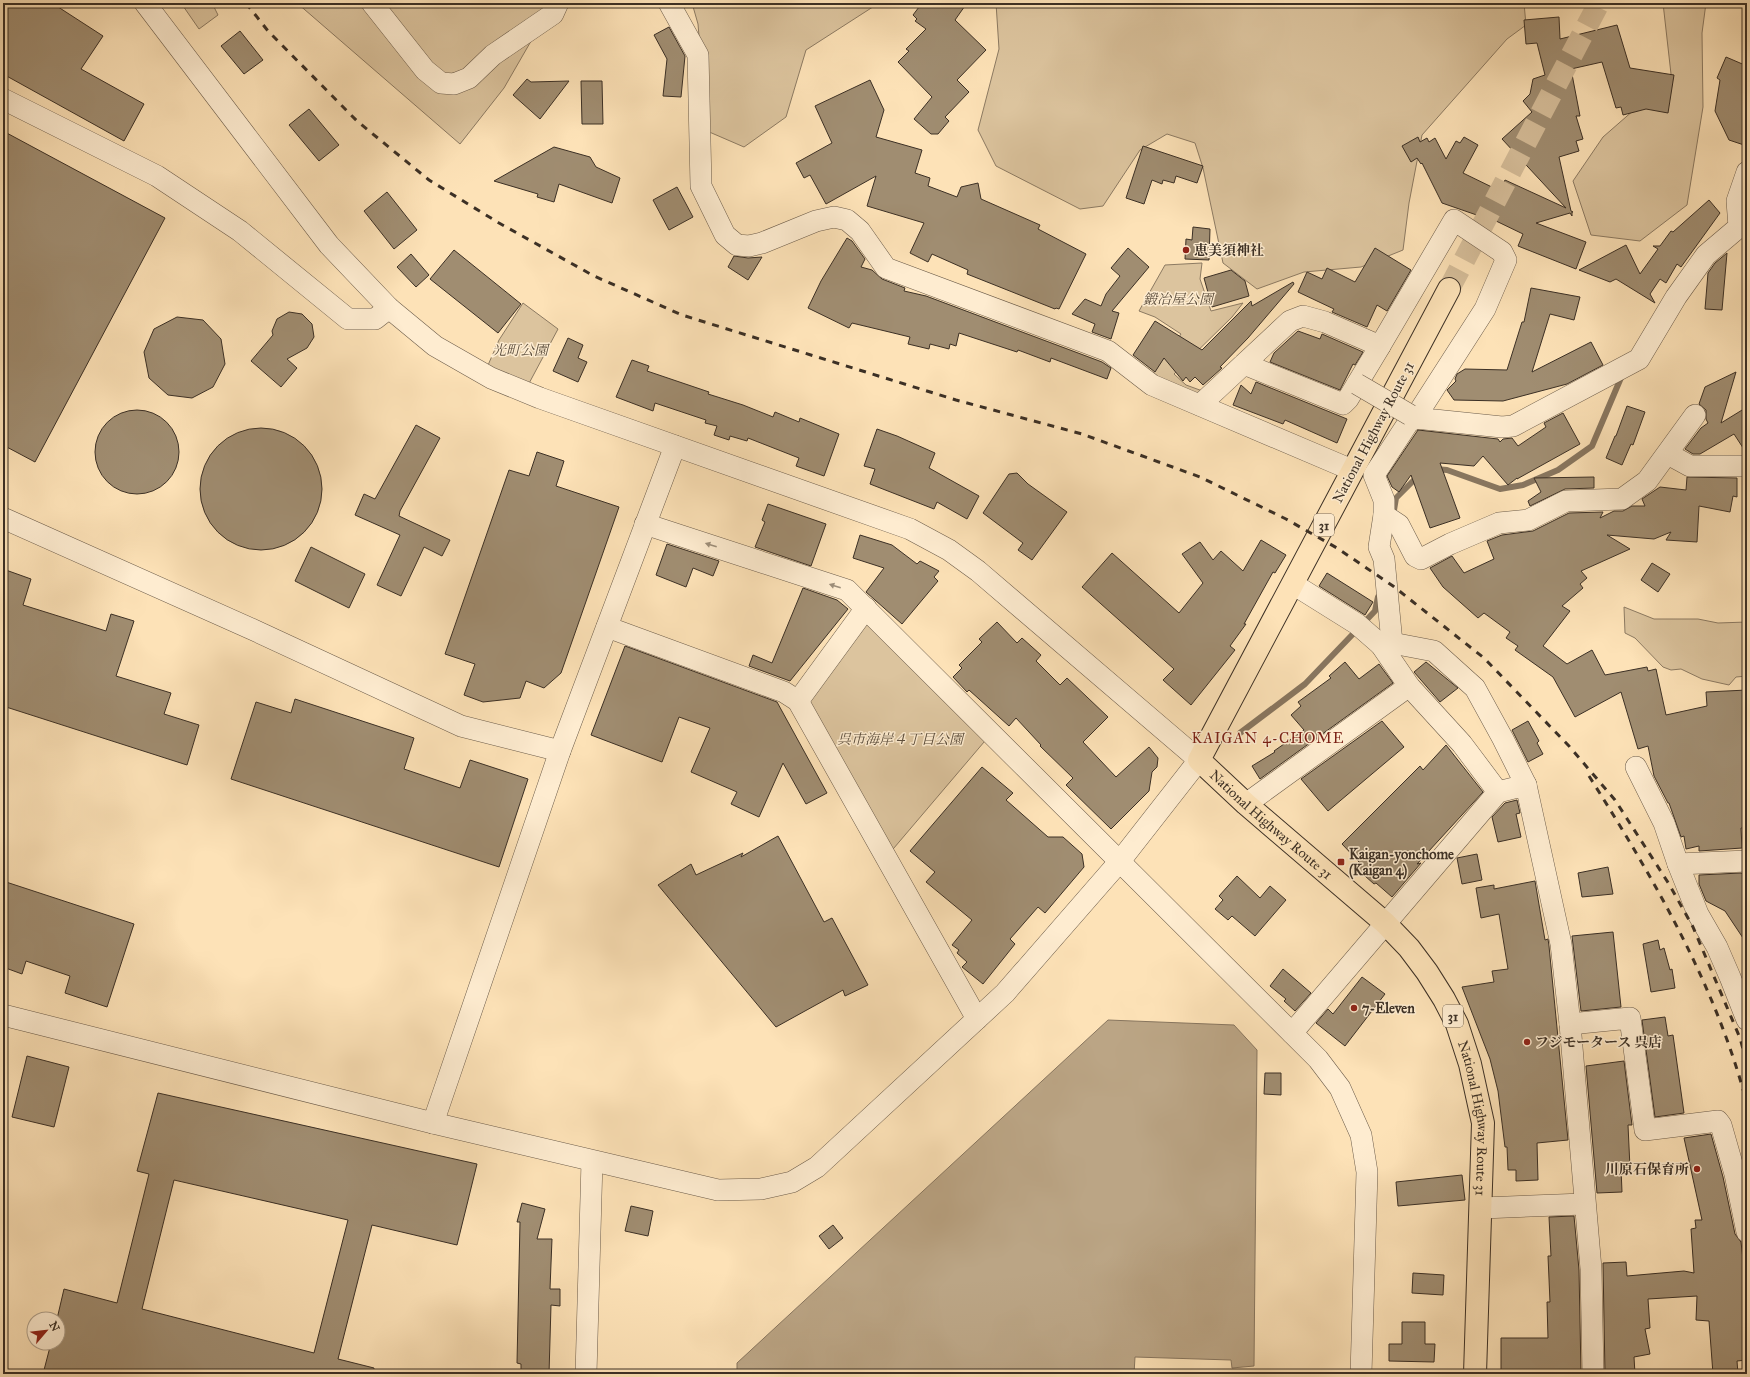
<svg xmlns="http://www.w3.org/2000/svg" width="1750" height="1377" font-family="'IM FELL Great Primer','Noto Serif JP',serif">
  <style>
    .green { fill: #dcc49e; stroke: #8c7a62 }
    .water { fill: #bba585; stroke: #88765f }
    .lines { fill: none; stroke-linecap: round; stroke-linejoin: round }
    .stream { stroke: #88765f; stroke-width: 6 }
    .building { fill: #a08d71; stroke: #3c3025; fill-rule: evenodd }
    .highway-tunnel { stroke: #d6be9a; stroke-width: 22; stroke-dasharray: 22 11; stroke-linecap: butt }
    .minor-casing { stroke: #6c5c4a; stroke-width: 22 }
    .highway-casing { stroke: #3c3025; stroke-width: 24 }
    .minor { stroke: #feecd0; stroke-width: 21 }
    .highway { stroke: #fde2b7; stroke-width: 22 }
    .rail { stroke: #3c3025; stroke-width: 3; stroke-dasharray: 7 7; stroke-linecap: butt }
    .minor-bridge-casing { stroke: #6c5c4a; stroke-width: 22; stroke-linecap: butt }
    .minor-bridge { stroke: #feecd0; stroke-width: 21 }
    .oneway { fill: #9d8e7a }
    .poi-dot { fill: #8f2418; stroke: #feecd0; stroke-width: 1.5 }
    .labels { text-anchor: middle; stroke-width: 3; stroke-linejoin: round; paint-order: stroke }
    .shield { fill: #feecd0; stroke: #766858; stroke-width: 1 }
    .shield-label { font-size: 13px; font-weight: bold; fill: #3c3025 }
    .poi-label { font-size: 14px; font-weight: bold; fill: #3c3025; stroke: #feecd0; text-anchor: start }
    .park-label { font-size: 14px; font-style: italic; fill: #5c4e3d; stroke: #feecd0 }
    .street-label { font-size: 14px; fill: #3c3025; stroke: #feecd0 }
    .neighbourhood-label { font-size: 15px; letter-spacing: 1px; fill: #7a1f14; stroke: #feecd0 }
  </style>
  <rect width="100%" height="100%" fill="#fde2b7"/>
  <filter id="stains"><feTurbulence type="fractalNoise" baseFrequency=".005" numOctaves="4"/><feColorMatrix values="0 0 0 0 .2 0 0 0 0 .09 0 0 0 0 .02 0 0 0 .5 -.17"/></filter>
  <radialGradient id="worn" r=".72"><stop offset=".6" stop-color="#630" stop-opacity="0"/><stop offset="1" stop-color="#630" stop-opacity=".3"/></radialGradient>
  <g class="green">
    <polygon points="181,3 212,3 218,15 199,29"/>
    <polygon points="297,3 553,3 504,88 460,144"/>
    <polygon points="692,3 879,3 806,50 786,117 744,147 707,131 698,24"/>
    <polygon points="996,3 1524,3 1526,25 1507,39 1422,135 1409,203 1403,250 1361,267 1304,272 1257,289 1223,263 1203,168 1195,143 1167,134 1140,150 1103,206 1080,209 996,166 978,130 999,49"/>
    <polygon points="1663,3 1706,3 1702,33 1703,107 1687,205 1640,241 1591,235 1573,181 1603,137 1650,96 1671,74"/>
    <polygon points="1202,263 1200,279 1211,311 1243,303 1232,317 1174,374 1186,385 1208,393 1200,402 1149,379 1181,334 1155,317 1139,311 1165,265"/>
    <polygon points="523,303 558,329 526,389 485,372 499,340"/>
    <polygon points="1624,607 1654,619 1698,619 1718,623 1747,622 1747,676 1736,677 1729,685 1702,679 1681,669 1671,670 1663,667 1635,638 1625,633"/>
    <polygon points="866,612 990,735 888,855 802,701"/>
  </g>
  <polygon class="water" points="1108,1020 1234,1025 1257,1050 1254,1366 1232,1368 1231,1360 1135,1357 1134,1374 737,1374 737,1363"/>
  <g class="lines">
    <g class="stream">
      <polyline points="1435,469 1447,470 1500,489 1523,485 1558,470 1592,446 1623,373"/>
      <polyline points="1393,516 1396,498 1419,475"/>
      <polyline points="1240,733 1305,684 1375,611 1378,597"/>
    </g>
  </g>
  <g class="building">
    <polygon points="3,3 52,3 103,36 81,69 144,104 124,141 3,74"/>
    <polygon points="922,3 967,3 955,20 986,50 957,80 969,92 945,117 949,121 938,134 931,134 914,119 932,97 898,62 909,51 906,49 926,29 915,21 917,19 913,15"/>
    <polygon points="1559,17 1560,39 1617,25 1630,68 1674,75 1668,113 1646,109 1623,115 1621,107 1616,108 1602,62 1571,69 1580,116 1576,116 1583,139 1576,141 1579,151 1559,157 1571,211 1573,212 1572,212 1572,216 1570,213 1536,223 1586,242 1576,269 1518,246 1523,234 1494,220 1494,221 1442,203 1422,163 1421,164 1417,158 1411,162 1402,146 1418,137 1420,142 1427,138 1429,142 1435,138 1446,159 1456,141 1460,143 1464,137 1478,145 1463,173 1500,191 1505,180 1566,208 1502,139 1532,112 1523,101 1530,94 1533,79 1545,75 1537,43 1526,44 1524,20"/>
    <polygon points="669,27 685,56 681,97 663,96 667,59 654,35"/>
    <polygon points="240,31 263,60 244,74 221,46"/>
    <polygon points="1726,57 1747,66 1747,146 1729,140 1715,111 1720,80 1717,78"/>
    <polygon points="527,79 531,82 569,81 540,119 513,95"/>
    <polygon points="870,80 884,110 876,137 922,150 915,173 930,178 928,186 957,197 961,187 978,183 981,199 1040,225 1038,229 1086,254 1059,309 1056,308 1055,309 967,274 968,270 932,254 928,262 910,253 924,223 867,206 876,176 826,204 810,175 804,178 796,163 832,143 815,106"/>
    <polygon points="581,81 602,81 603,124 582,124"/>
    <polygon points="309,109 339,145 319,161 289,125"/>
    <polygon points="3,131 165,218 35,462 3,445"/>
    <polygon points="1143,146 1203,166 1197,183 1176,176 1174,183 1163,180 1162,184 1152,180 1144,204 1126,198"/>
    <polygon points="554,147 590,157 596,167 620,178 612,203 559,184 554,202 537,197 538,194 494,181"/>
    <polygon points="677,187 693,217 669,230 653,200"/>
    <polygon points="387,192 417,230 394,249 364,211"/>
    <polygon points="1709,200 1720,213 1681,267 1677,264 1666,283 1660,279 1650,294 1655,303 1616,279 1610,282 1579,270 1626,245 1640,274 1658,249 1653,246 1660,246 1671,231 1673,232"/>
    <polygon points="1193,227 1210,229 1209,260 1185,259 1186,239 1192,240"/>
    <polygon points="847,238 852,241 865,259 861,267 872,270 882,279 905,288 904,291 926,296 1102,362 1111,368 1107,379 1051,358 1050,362 1018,350 1017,352 959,333 956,346 950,344 949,349 930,344 929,349 908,344 910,337 852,323 849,328 808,308 821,281"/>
    <polygon points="1128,248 1149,267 1112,311 1119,313 1111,339 1092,332 1095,324 1072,314 1085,299 1101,306 1106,294 1120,276 1111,268"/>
    <polygon points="1375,248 1411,270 1387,311 1377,305 1367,327 1332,312 1334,309 1298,292 1307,272 1322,279 1327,268 1355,282"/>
    <polygon points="454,250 521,304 498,333 430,279"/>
    <polygon points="1727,253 1722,310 1705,309 1708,273 1715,263"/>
    <polygon points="411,254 429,275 416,287 397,267"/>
    <polygon points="734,256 748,258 762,257 748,280 728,267"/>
    <polygon points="1231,270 1245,281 1249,296 1212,307 1204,278"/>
    <polygon points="1293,282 1294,284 1248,338 1220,367 1222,368 1203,385 1195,377 1190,382 1186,377 1183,381 1164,358 1155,372 1133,355 1155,321 1202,350 1251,301 1252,306"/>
    <polygon points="1531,288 1580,297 1574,320 1550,314 1532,372 1591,342 1603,365 1567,384 1503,401 1454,400 1447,390 1456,381 1455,379 1457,374 1465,369 1507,370 1522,322 1524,322"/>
    <polygon points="289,312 302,314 312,324 314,337 307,348 287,359 297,368 281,387 251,361 273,335 272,331 277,319"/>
    <polygon points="177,317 203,320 221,339 225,364 213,387 192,398 168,395 149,378 144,352 154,329"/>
    <polygon points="1298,331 1320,339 1322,334 1363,352 1355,365 1353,364 1340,390 1270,362 1274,353"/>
    <polygon points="568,338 583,345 578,358 587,362 578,382 553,371"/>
    <polygon points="632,360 649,366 647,371 709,392 708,394 743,405 773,417 775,412 799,422 800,418 839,434 824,476 796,466 799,458 748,438 747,441 730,436 729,440 714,435 717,426 705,423 706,420 655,403 653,411 616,397"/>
    <polygon points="1736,372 1721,423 1747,407 1747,454 1734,434 1700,454 1693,454 1685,449 1701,428 1708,423 1706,419 1706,410 1699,404 1705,387"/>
    <polygon points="1256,382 1347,419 1337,443 1285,420 1283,424 1233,405 1241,385 1251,394"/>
    <polygon points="1627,406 1645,412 1633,445 1631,444 1622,465 1606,458 1615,436 1616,436"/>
    <circle cx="137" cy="452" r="42"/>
    <polygon points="1563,413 1580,444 1517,479 1517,478 1508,485 1483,456 1474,466 1440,463 1460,518 1430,528 1411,475 1399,492 1392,487 1387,476 1418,430 1498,439 1500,442 1503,439 1512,438 1518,446 1546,427 1544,423"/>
    <polygon points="416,425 440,438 400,511 399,516 450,540 442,556 424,547 401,596 377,585 400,535 355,515 364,494 375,499"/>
    <circle cx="261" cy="489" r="61"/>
    <polygon points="877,429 897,436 935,453 929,468 979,496 967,519 937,502 934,509 870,484 875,469 864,466"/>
    <polygon points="537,452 564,461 556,486 619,507 561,673 544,688 526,681 520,698 483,702 464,695 475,664 445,654 509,470 529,476"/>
    <polygon points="1017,473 1028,484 1067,512 1032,560 1018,550 1023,543 983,513 1009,474"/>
    <polygon points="1594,477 1594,488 1565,489 1530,506 1528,501 1541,492 1534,478"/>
    <polygon points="1687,477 1737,478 1737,497 1733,496 1730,512 1699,506 1697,542 1666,540 1671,532 1654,539 1607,535 1630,549 1581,571 1587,578 1580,584 1583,588 1562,606 1570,611 1543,646 1567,664 1592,650 1605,675 1647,667 1648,671 1656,669 1666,715 1707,706 1706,692 1747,690 1747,782 1745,781 1747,828 1741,828 1742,848 1699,851 1699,846 1686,849 1684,836 1681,837 1669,803 1668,803 1654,776 1648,746 1638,749 1621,692 1575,717 1553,677 1515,650 1518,646 1506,638 1510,632 1484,613 1478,618 1443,587 1430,568 1452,556 1464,573 1494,559 1487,541 1502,535 1533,531 1569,513 1603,512 1600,518 1614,511 1623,511 1632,506 1645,506 1642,499 1660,487 1686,490"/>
    <polygon points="768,504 826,524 811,566 755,547 765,522 762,520"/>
    <polygon points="860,535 892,545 917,564 920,561 939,571 934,577 938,581 902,624 866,592 884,568 853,558"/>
    <polygon points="1261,540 1286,555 1275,573 1273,572 1244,624 1246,624 1230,646 1235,650 1191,705 1163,680 1174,669 1082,587 1112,553 1179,613 1203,583 1182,554 1200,542 1213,560 1221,551 1243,571"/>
    <polygon points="667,544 719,561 713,576 693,568 686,587 656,575"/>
    <polygon points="311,547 365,574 349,608 295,581"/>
    <polygon points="1652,563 1670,574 1658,592 1641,580"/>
    <polygon points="3,569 31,579 23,605 106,631 111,614 134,621 116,676 171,693 164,714 199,725 187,765 3,706"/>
    <polygon points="1327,573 1373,602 1365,615 1319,586"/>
    <polygon points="803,588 837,600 848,609 790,681 749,666 753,655 772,663"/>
    <polygon points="997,622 1017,643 1022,638 1041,655 1036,661 1060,685 1067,678 1108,717 1083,742 1116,777 1149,747 1158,758 1157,767 1152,772 1149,791 1111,829 1066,785 1073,778 1040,746 1041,745 1016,718 1009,726 969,690 967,692 953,677 962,668 959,665 982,642 979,639"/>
    <polygon points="625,646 777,702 827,793 806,804 783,763 759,817 731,804 737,792 691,772 710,728 679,717 662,762 591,735"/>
    <polygon points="1345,662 1359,679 1379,664 1393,683 1260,779 1252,766 1275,752 1274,751 1304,730 1291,715 1301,706 1298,702 1331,678 1329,676"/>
    <polygon points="1426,662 1458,688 1440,702 1414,672"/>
    <polygon points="295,699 414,738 404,769 460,788 470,760 528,779 499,867 231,779 256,702 291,713"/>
    <polygon points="1382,721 1404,747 1328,811 1301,779"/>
    <polygon points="1528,721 1539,741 1537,743 1543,754 1528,762 1512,730"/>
    <polygon points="1446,745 1483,792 1417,864 1421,863 1392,897 1376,883 1374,884 1356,868 1360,863 1342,844 1420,766 1423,770"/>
    <polygon points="982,767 1013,793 1006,800 1048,837 1063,837 1082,854 1084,867 1045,913 1038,907 1010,939 1015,944 983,984 962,967 967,962 957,953 959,950 952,945 972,920 926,882 935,872 910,851"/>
    <polygon points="1517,800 1520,813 1516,814 1521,837 1498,842 1492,817 1505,803"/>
    <polygon points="778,836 824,922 832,918 868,985 845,996 843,990 776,1027 658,885 691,864 696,875 743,853 741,857"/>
    <polygon points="1477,854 1482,880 1462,884 1457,858"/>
    <polygon points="1608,867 1613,894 1582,897 1578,873"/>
    <polygon points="1741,873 1747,876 1747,944 1725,911 1706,901 1699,884 1699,875"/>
    <polygon points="1237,876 1260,898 1270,886 1286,900 1255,936 1232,916 1228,920 1215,909 1223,900 1219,896"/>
    <polygon points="3,881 134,924 107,1007 65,993 70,976 26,961 22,974 3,967"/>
    <polygon points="1535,881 1545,940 1548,939 1549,946 1568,1140 1537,1143 1538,1180 1516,1181 1516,1170 1508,1170 1507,1147 1505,1147 1498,1091 1490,1059 1462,987 1494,982 1492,971 1508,969 1499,914 1481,918 1476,888 1494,885 1494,889"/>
    <polygon points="1613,932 1621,1007 1581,1011 1572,936"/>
    <polygon points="1658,940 1660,950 1664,948 1670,970 1672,969 1675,988 1651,992 1643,944"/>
    <polygon points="1283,969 1311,993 1295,1011 1284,1001 1286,999 1270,986"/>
    <polygon points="1362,977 1385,994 1345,1046 1316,1023 1328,1009 1333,1014"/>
    <polygon points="1665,1017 1668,1036 1673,1035 1684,1113 1655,1117 1642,1020"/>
    <polygon points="27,1056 69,1067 54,1127 12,1117"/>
    <polygon points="1624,1061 1632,1125 1628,1125 1630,1168 1621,1168 1622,1192 1597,1193 1586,1066"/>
    <polygon points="1265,1073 1281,1073 1281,1095 1264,1094"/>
    <path d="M158,1093L477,1164L457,1245L372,1225L338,1359L374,1368V1374H43L51,1343H58V1319H57L64,1289L117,1303L149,1174L137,1171ZM174,1180L348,1220L314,1353L142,1309Z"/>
    <polygon points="1711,1134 1723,1177 1735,1234 1741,1242 1744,1268 1747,1268 1747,1360 1737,1361 1738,1374 1713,1374 1709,1321 1696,1320 1697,1296 1648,1299 1650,1328 1645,1329 1650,1354 1634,1357 1635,1374 1605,1374 1603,1263 1626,1262 1627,1276 1684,1271 1694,1273 1691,1229 1696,1228 1695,1220 1702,1220 1684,1138"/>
    <polygon points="1462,1175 1465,1200 1398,1206 1396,1182"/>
    <polygon points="522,1203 545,1209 537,1239 552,1239 550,1289 560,1289 560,1306 551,1305 549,1374 521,1374 521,1364 517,1363 520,1222 517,1222"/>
    <polygon points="631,1206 653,1211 648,1236 625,1231"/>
    <polygon points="1574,1216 1579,1270 1581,1374 1501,1374 1501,1338 1548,1338 1547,1302 1550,1302 1548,1256 1551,1256 1549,1217"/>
    <polygon points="833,1225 843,1238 829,1249 819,1236"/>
    <polygon points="1413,1273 1444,1275 1443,1295 1412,1293"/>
    <polygon points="1402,1322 1425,1322 1425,1344 1435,1344 1434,1362 1389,1361 1389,1344 1402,1344"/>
  </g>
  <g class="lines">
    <polyline class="highway-tunnel" points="1449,289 1599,3"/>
    <defs>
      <g id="minor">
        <polyline points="372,3 425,70 441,83 454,84 469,78 493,55 553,14 558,3"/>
        <polyline points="669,3 698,55 701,186 725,235 737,245 749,246 762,243 816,221 834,217 847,220 860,231 886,268 1108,351 1152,385 1352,470"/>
        <polyline points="3,99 157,176 240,231 348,319 375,319 389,308"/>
        <polyline points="1380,346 1454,220 1502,252 1506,260 1485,309 1415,418 1502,427 1513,426 1639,359 1676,297 1706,255 1739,227 1737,201 1747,172"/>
        <polyline points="1200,405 1290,321 1303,316 1325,322 1380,346 1348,399 1343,404 1244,364"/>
        <polyline points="1410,415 1415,418 1408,423 1374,475 1384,500 1384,515 1399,525 1415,556 1421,559 1450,544 1499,523 1528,520 1566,501 1622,499 1647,481 1695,415"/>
        <polyline points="1668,454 1690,466 1747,466"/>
        <polyline points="1384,515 1379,547 1384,559 1392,643"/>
        <polyline points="3,518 256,631 461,726 560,751"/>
        <polyline points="645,524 847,590 1318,1059 1340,1088 1361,1135 1367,1172 1361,1374"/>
        <polyline points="1293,584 1357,624 1381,645 1409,686 1462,744 1498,792"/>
        <polyline points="607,627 784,692 798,701 977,1019"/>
        <polyline points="1381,645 1392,643 1434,651 1475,688 1503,739 1526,785"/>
        <polyline points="798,701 866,608"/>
        <polyline points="1636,767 1664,823 1678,864 1747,861"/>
        <polyline points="1246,804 1409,686"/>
        <polyline points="1678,864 1698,914 1717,947 1730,977 1747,1020"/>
        <polyline points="3,1015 433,1123 718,1190 761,1189 792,1182 817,1167 1005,993 1120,861 1199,760 978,571 949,550 910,529 540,398 491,378 435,346 389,308 329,245 145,3"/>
        <polyline points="1570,1024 1630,1018 1645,1130 1718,1121 1721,1125 1735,1174 1747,1232"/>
        <polyline points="1292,1033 1498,792 1526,785 1561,944 1570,1024 1591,1269 1593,1374"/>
        <polyline points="433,1123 560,751 675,446"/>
        <polyline points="1482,1208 1584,1204"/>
        <polyline points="586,1374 592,1161"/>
      </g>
      <g id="highway">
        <path id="s1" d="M1449,289L1199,760L1246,804L1385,923L1409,948L1427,972L1444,999L1457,1024L1470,1064L1483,1123L1475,1374"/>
      </g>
    </defs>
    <use href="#minor" class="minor-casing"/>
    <use href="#highway" class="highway-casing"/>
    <use href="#minor" class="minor"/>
    <use href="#highway" class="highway"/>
    <g class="rail">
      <polyline points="246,3 268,31 357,121 429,180 499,223 594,276 682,315 956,400 1082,434 1200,477 1286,519 1337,548 1393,586 1484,658 1569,746 1615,800 1669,884 1693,927 1740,1038 1747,1064"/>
      <path d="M1589,776C1654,879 1716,985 1747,1104"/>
    </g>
    <defs>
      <polyline id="minor-bridge" points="1357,384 1410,415"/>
    </defs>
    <use href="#minor-bridge" class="minor-bridge-casing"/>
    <use href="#minor-bridge" class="minor-bridge"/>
  </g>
  <defs><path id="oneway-solid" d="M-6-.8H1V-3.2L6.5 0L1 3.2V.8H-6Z"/></defs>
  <g class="oneway">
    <use href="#oneway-solid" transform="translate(711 545) rotate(-162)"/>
    <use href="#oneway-solid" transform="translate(835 586) rotate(-162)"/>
  </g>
  <g class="poi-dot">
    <circle cx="1186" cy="250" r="4"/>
    <rect x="1337" y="858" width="8" height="8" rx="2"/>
    <circle cx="1354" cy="1008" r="4"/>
    <circle cx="1527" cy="1042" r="4"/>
    <circle cx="1697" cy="1169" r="4"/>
  </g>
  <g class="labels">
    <g class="shield">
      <rect x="1314" y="514" width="20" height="22" rx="3"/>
      <rect x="1443" y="1005" width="20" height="22" rx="3"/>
    </g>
    <g class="shield-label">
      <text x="1324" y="530">31</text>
      <text x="1453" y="1021">31</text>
    </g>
    <g class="poi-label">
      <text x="1194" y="255">恵美須神社</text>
      <text x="1349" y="859">Kaigan-yonchome<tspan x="1349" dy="16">(Kaigan 4)</tspan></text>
      <text x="1362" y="1013">7-Eleven</text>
      <text x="1535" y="1047">フジモータース 呉店</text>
      <text x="1689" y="1174" text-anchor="end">川原石保育所</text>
    </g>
    <g class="park-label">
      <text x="1178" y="304">鍛冶屋公園</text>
      <text x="520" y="355">光町公園</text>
      <text x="900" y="744">呉市海岸４丁目公園</text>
    </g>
    <g class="street-label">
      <text transform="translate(1373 432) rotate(-62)" y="5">National Highway Route 31</text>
      <text dy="5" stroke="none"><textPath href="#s1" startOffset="630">National Highway Route 31</textPath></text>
      <text dy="5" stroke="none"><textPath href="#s1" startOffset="1002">National Highway Route 31</textPath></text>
    </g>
    <g class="neighbourhood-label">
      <text x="1268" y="743">KAIGAN 4-CHOME</text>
    </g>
  </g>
  <rect width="1750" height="1377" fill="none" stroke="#fde2b7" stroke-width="16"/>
  <rect x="4" y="4" width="1742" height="1369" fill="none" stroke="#3c3025" stroke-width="2"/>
  <rect x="8" y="8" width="1734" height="1361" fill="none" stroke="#3c3025"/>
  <g transform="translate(46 1331) rotate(62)"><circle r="19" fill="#feecd0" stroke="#b0a18c"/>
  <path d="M0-3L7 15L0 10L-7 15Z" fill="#8f2418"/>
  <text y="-6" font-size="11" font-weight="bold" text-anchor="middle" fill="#3c3025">N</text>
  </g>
  <rect width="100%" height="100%" filter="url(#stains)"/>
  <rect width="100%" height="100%" fill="url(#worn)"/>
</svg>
